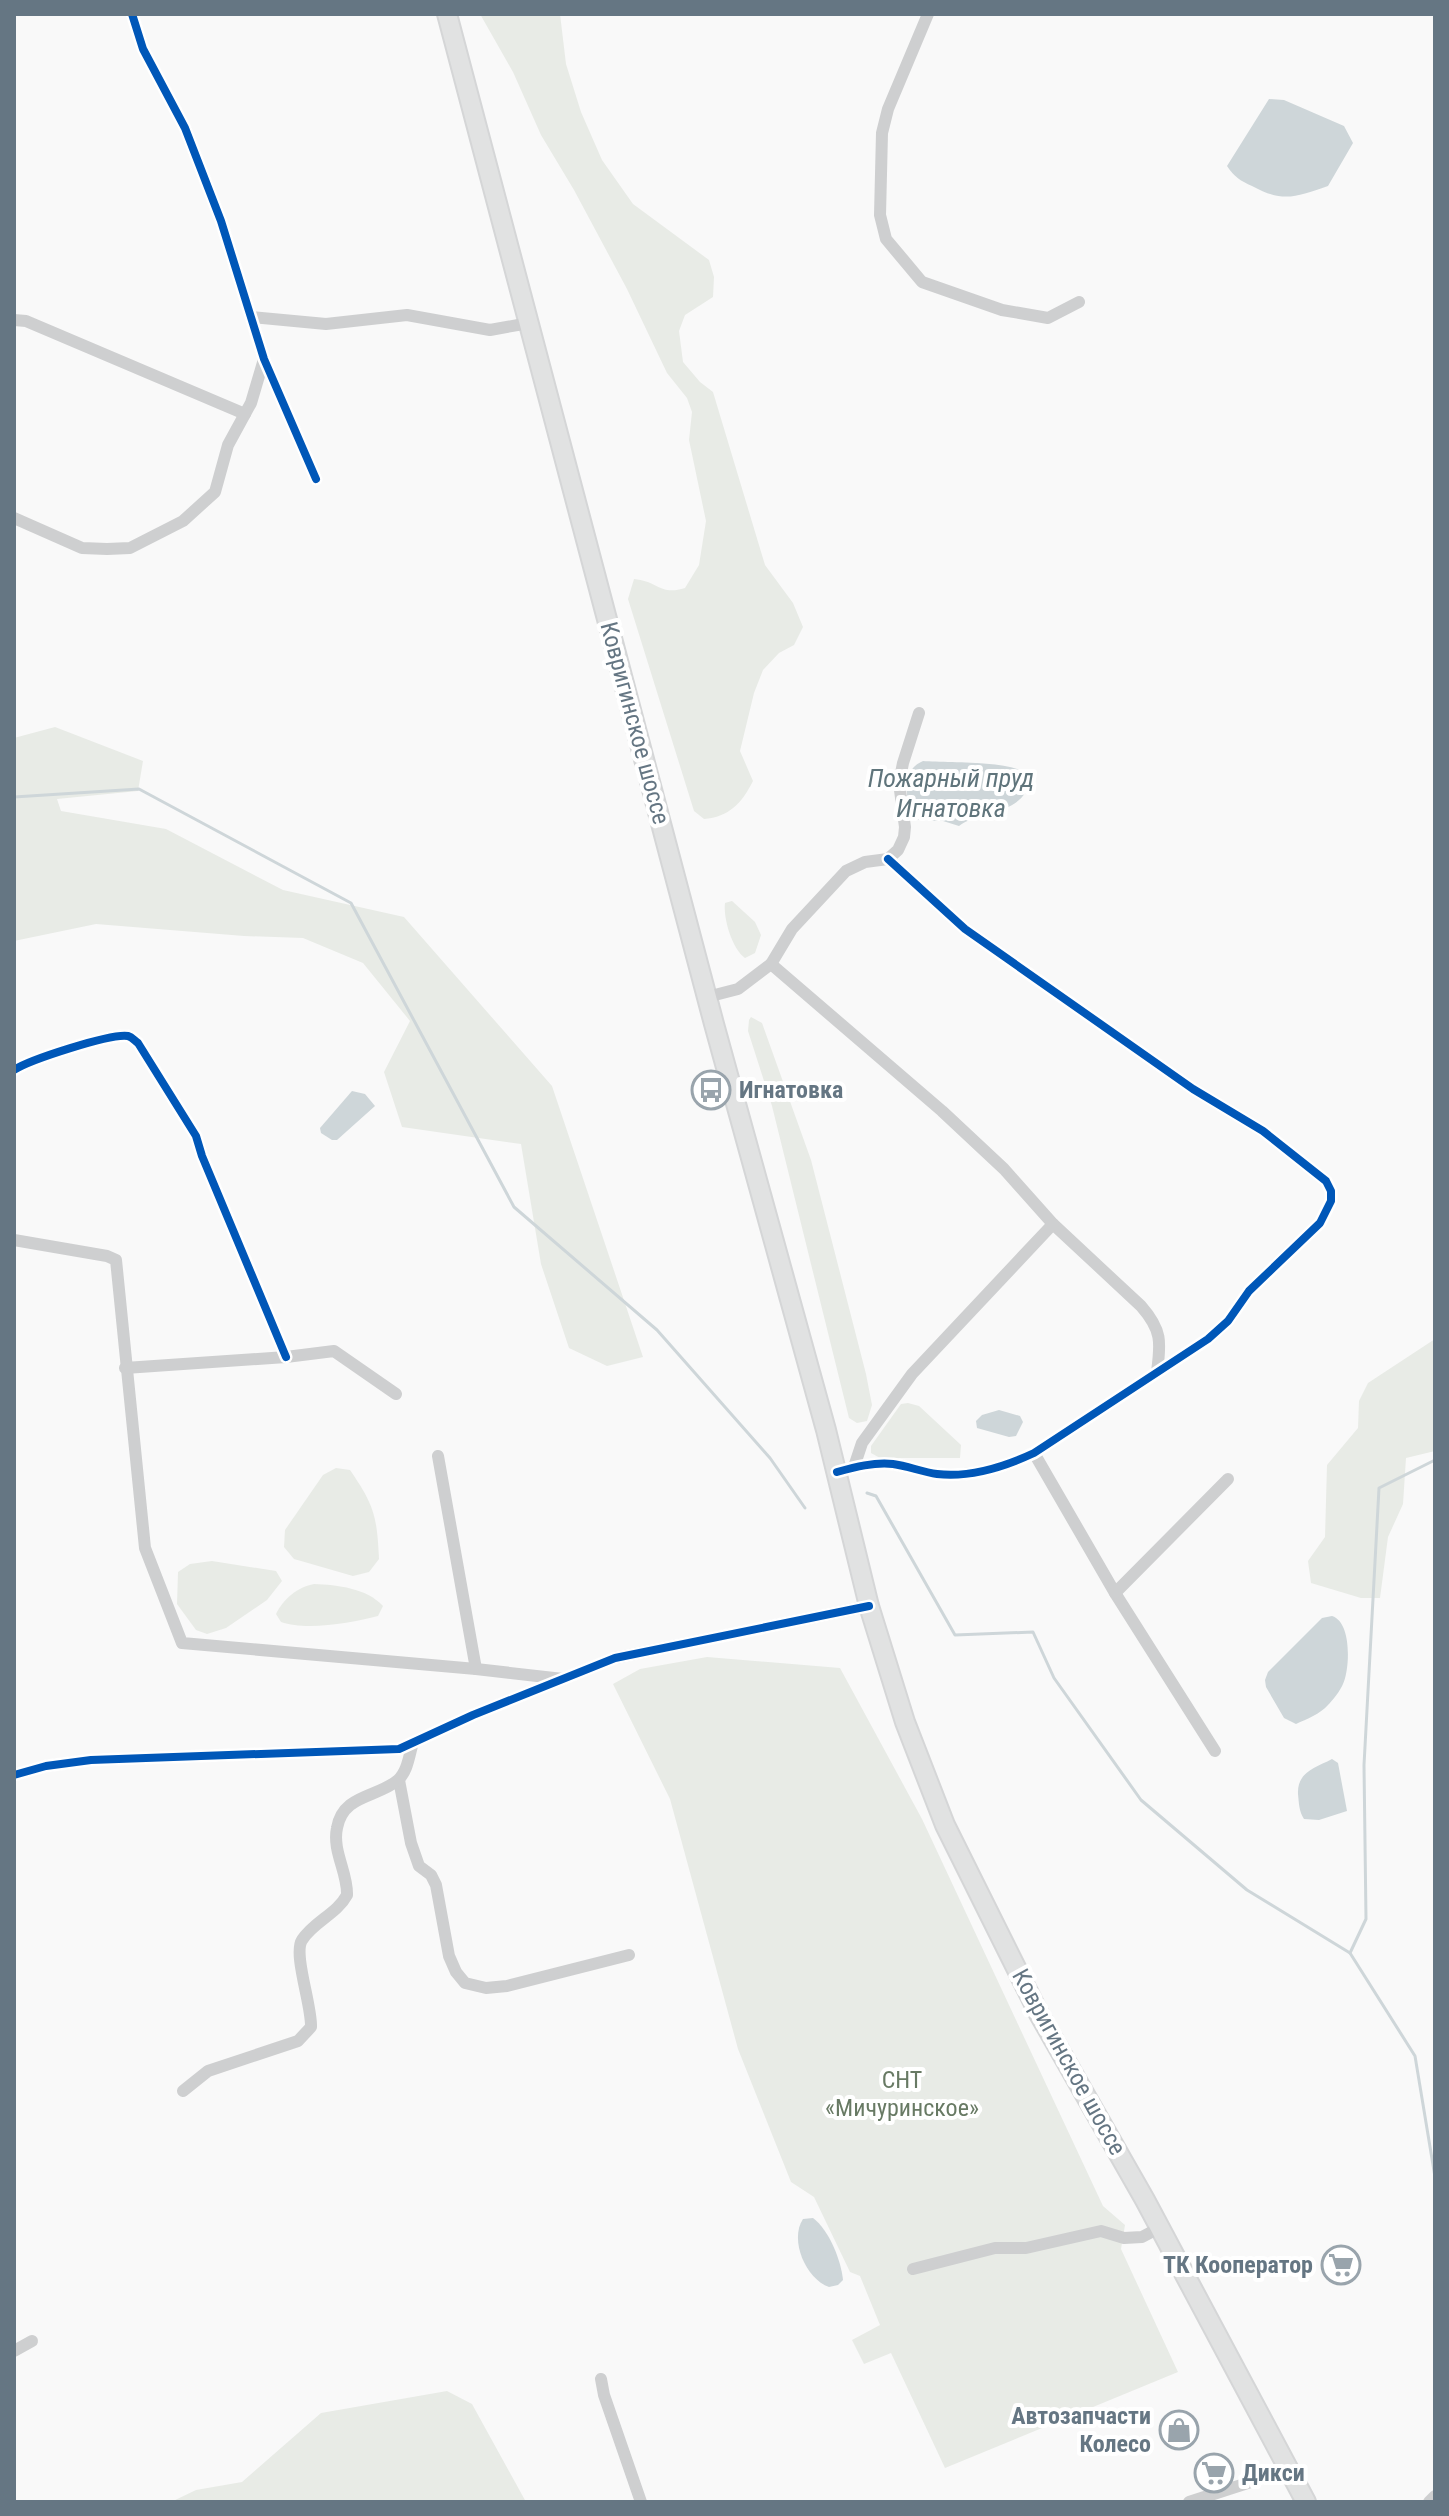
<svg xmlns="http://www.w3.org/2000/svg" width="1449" height="2516" font-family="'Roboto Condensed',sans-serif">
  <style>
    .green { fill: #e8ebe6 }
    .water { fill: #ced6d9 }
    .lines { fill: none; stroke-linecap: round; stroke-linejoin: round }
    .stream { stroke: #ced6d9; stroke-width: 3 }
    .primary-casing { stroke: #d5d6d7; stroke-width: 22 }
    .minor { stroke: #cecfd0; stroke-width: 12 }
    .primary { stroke: #e1e2e2; stroke-width: 18 }
    .cycleway-casing { stroke: #fff; stroke-width: 13 }
    .cycleway { stroke: #0057b8; stroke-width: 8 }
    .labels { text-anchor: middle; stroke-width: 8; stroke-linejoin: round; paint-order: stroke }
    .street-label { font-size: 24px; fill: #657683; stroke: #fff }
    .poi-label { font-size: 24px; font-weight: bold; fill: #657683; stroke: #fff; text-anchor: start }
    .park-label { font-size: 24px; fill: #687a64; stroke: #fff }
    .water-label { font-size: 26px; font-style: italic; fill: #60757c; stroke: #fff }
  </style>
  <rect width="100%" height="100%" fill="#f9f9f9"/>
  <g class="green">
    <path d="M480,14H560L566,64L581,112L602,160L633,204L709,260L714,277L713,297L685,315L679,331L683,362L700,382L713,392L765,565L793,603L803,627L794,645L779,653L763,670L754,693L740,751L753,781C742,803 729,817 704,819L694,811L628,599L634,579C658,581 660,596 685,588L699,565L706,521L689,440L692,412L687,398L667,373L627,289L574,190L541,135L513,72Z"/>
    <polygon points="55,727 143,761 138,791 57,799 61,811 166,829 283,890 404,917 552,1086 643,1357 607,1366 569,1348 541,1264 521,1144 402,1127 384,1072 410,1021 363,963 303,938 244,936 96,924 14,941 14,738"/>
    <path d="M732,901L755,922L761,935L755,953L745,958C732,949 723,918 725,903Z"/>
    <polygon points="751,1017 762,1023 811,1160 866,1374 872,1405 867,1421 857,1423 849,1418 772,1106 748,1031 749,1020"/>
    <polygon points="1435,1339 1435,1451 1406,1458 1403,1504 1388,1537 1380,1598 1361,1598 1311,1583 1308,1561 1325,1537 1327,1465 1358,1428 1359,1401 1368,1383"/>
    <polygon points="908,1403 919,1406 961,1445 960,1458 880,1458 871,1453 871,1446 901,1404"/>
    <path d="M336,1468L350,1470C374,1505 377,1516 379,1559L369,1572L353,1576L294,1559L284,1547L285,1530L323,1475Z"/>
    <polygon points="212,1561 276,1571 282,1581 267,1600 226,1628 207,1634 196,1630 177,1604 178,1572 190,1564"/>
    <path d="M314,1584C338,1585 366,1588 383,1606L378,1616C352,1623 306,1631 281,1622L276,1614C283,1599 298,1587 314,1584Z"/>
    <polygon points="707,1657 840,1668 922,1819 1103,2206 1125,2225 1121,2249 1178,2372 945,2468 891,2353 864,2364 852,2340 880,2325 860,2276 850,2272 814,2197 791,2182 738,2049 670,1799 613,1684 640,1669"/>
    <polygon points="447,2391 472,2404 526,2502 171,2502 196,2490 242,2482 321,2413"/>
  </g>
  <g class="water">
    <path d="M1269,99L1284,100L1344,126L1353,143L1328,186C1296,197 1283,203 1252,186C1241,181 1234,177 1227,166Z"/>
    <path d="M923,761C947,763 1016,760 1030,776C1027,816 983,808 959,826L943,821L918,820L910,815C907,795 900,771 923,761Z"/>
    <polygon points="352,1091 365,1094 375,1106 337,1140 332,1140 321,1133 320,1128"/>
    <polygon points="999,1410 1020,1416 1023,1422 1016,1436 1009,1437 977,1428 976,1421 982,1415"/>
    <path d="M1332,1616C1352,1622 1350,1669 1343,1684C1340,1691 1333,1700 1328,1705C1320,1714 1307,1719 1296,1724L1284,1718L1266,1687L1265,1680L1268,1672L1322,1618Z"/>
    <path d="M1332,1759L1338,1763L1347,1811L1319,1820L1304,1819C1299,1811 1299,1804 1298,1794C1297,1772 1315,1768 1332,1759Z"/>
    <path d="M813,2218C829,2230 841,2260 843,2280L838,2285L829,2287C806,2279 789,2240 803,2219Z"/>
  </g>
  <g class="lines">
    <g class="stream">
      <polyline points="14,797 139,789 351,903 514,1207 657,1330 770,1458 805,1508"/>
      <polyline points="1435,1460 1379,1488 1364,1765 1366,1919 1350,1953 1415,2056 1435,2177"/>
      <polyline points="867,1493 876,1496 955,1635 1033,1632 1054,1678 1141,1800 1247,1890 1350,1953"/>
    </g>
    <defs>
      <polyline id="primary" points="447,14 714,1024 826,1430 869,1606 905,1722 945,1825 1039,2014 1145,2200 1306,2502"/>
    </defs>
    <use href="#primary" class="primary-casing"/>
    <g class="minor">
      <polyline points="132,14 143,49 185,128 221,221 264,359 316,479"/>
      <polyline points="928,14 888,109 882,133 880,215 886,239 922,282 1002,310 1048,318 1079,302"/>
      <polyline points="252,317 326,324 407,315 490,330 529,323"/>
      <polyline points="14,320 26,321 245,414"/>
      <polyline points="14,518 82,548 107,549 130,548 183,521 215,492 228,445 251,403 264,359"/>
      <path d="M771,964L942,1111L1004,1169L1053,1224L1141,1306C1162,1330 1161,1342 1157,1372"/>
      <polyline points="707,997 738,989 771,964 792,929 846,871 865,862 888,859 898,850 904,837 905,827 899,783 903,763 919,713"/>
      <path d="M14,1070C29,1060 111,1033 128,1036C132,1037 134,1040 138,1043L196,1136L202,1156L286,1357"/>
      <polyline points="14,1240 107,1256 116,1260 145,1548 182,1643 476,1669 563,1679"/>
      <polyline points="125,1368 286,1357 334,1351 396,1394"/>
      <polyline points="1034,1453 1115,1593 1215,1751"/>
      <polyline points="438,1456 476,1669"/>
      <polyline points="854,1467 862,1443 912,1374 1053,1224"/>
      <path d="M837,1472C855,1467 874,1462 893,1464C908,1466 922,1472 937,1474C971,1478 1004,1467 1034,1453L1208,1339L1228,1321L1249,1291L1320,1223L1331,1201V1191L1326,1181L1263,1131L1193,1089L965,929L888,859"/>
      <polyline points="1115,1593 1228,1479"/>
      <polyline points="14,1775 46,1766 91,1760 399,1749 473,1715 615,1658 869,1606"/>
      <polyline points="399,1780 411,1843 419,1866 431,1875 436,1885 449,1956 456,1972 465,1983 486,1988 507,1986 629,1955"/>
      <path d="M183,2091L208,2071L298,2041L311,2027C312,2006 293,1954 302,1940C313,1922 337,1914 347,1895C348,1873 332,1851 337,1828C343,1794 377,1798 398,1780C407,1772 409,1757 412,1746"/>
      <polyline points="913,2269 995,2248 1026,2248 1101,2231 1124,2238 1142,2237 1159,2228"/>
      <polyline points="14,2351 32,2341"/>
      <polyline points="601,2379 604,2395 641,2502"/>
      <polyline points="1189,2502 1288,2470"/>
      <polyline points="1429,2502 1435,2496"/>
    </g>
    <use href="#primary" class="primary"/>
    <defs>
      <g id="cycleway">
        <polyline points="132,14 143,49 185,128 221,221 264,359 316,479"/>
        <path d="M14,1070C29,1060 111,1033 128,1036C132,1037 134,1040 138,1043L196,1136L202,1156L286,1357"/>
        <path d="M837,1472C855,1467 874,1462 893,1464C908,1466 922,1472 937,1474C971,1478 1004,1467 1034,1453L1208,1339L1228,1321L1249,1291L1320,1223L1331,1201V1191L1326,1181L1263,1131L1193,1089L965,929L888,859"/>
        <polyline points="14,1775 46,1766 91,1760 399,1749 473,1715 615,1658 869,1606"/>
      </g>
    </defs>
    <use href="#cycleway" class="cycleway-casing"/>
    <use href="#cycleway" class="cycleway"/>
  </g>
  <defs>
    <symbol id="bus-ring" viewBox="-11 -11 22 22"><circle r="9.5" fill="#fff" stroke="#99a4ac" stroke-width="1.5"/><path d="M-5-6H5V4H4V6H2V4H-2V6H-4V4H-5ZM-3.5-4V0h7V-4ZM-3.5 1.2v1.5H-2V1.2ZM2 1.2v1.5H3.5V1.2Z" fill="#99a4ac"/></symbol>
    <symbol id="supermarket-ring" viewBox="-11 -11 22 22"><circle r="9.5" fill="#fff" stroke="#99a4ac" stroke-width="1.5"/><path d="M-6-5.5h2.5l.6 2H6L4.5 2H-2.5L-4.4-4H-6ZM-1.5 3.2a1.3 1.3 0 1 0 .1 0ZM3 3.2a1.3 1.3 0 1 0 .1 0Z" fill="#99a4ac"/></symbol>
    <symbol id="shop-ring" viewBox="-11 -11 22 22"><circle r="9.5" fill="#fff" stroke="#99a4ac" stroke-width="1.5"/><path d="M-5-2.5h2.3a2.7 3.5 0 0 1 5.4 0H5L5.5 6h-11ZM-1.5-2.5h3a1.5 2.3 0 0 0-3 0Z" fill="#99a4ac"/></symbol>
  </defs>
  <g fill-rule="evenodd">
    <use href="#bus-ring" x="689" y="1068" width="44" height="44"/>
    <use href="#supermarket-ring" x="1319" y="2243" width="44" height="44"/>
    <use href="#shop-ring" x="1157" y="2408" width="44" height="44"/>
    <use href="#supermarket-ring" x="1192" y="2451" width="44" height="44"/>
  </g>
  <g class="labels">
    <g class="street-label">
      <text transform="translate(635 723) rotate(75)" y="8">Ковригинское шоссе</text>
      <text transform="translate(1069 2062) rotate(61)" y="8">Ковригинское шоссе</text>
    </g>
    <g class="poi-label">
      <text x="739" y="1098">Игнатовка</text>
      <text x="1313" y="2273" text-anchor="end">ТК Кооператор</text>
      <text x="1151" y="2424" text-anchor="end">Автозапчасти<tspan x="1151" dy="28">Колесо</tspan></text>
      <text x="1242" y="2481">Дикси</text>
    </g>
    <g class="park-label">
      <text x="902" y="2088">СНТ<tspan x="902" dy="28">«Мичуринское»</tspan></text>
    </g>
    <g class="water-label">
      <text x="951" y="787">Пожарный пруд<tspan x="951" dy="30">Игнатовка</tspan></text>
    </g>
  </g>
  <rect width="1449" height="2516" fill="none" stroke="#657683" stroke-width="32"/>
</svg>
